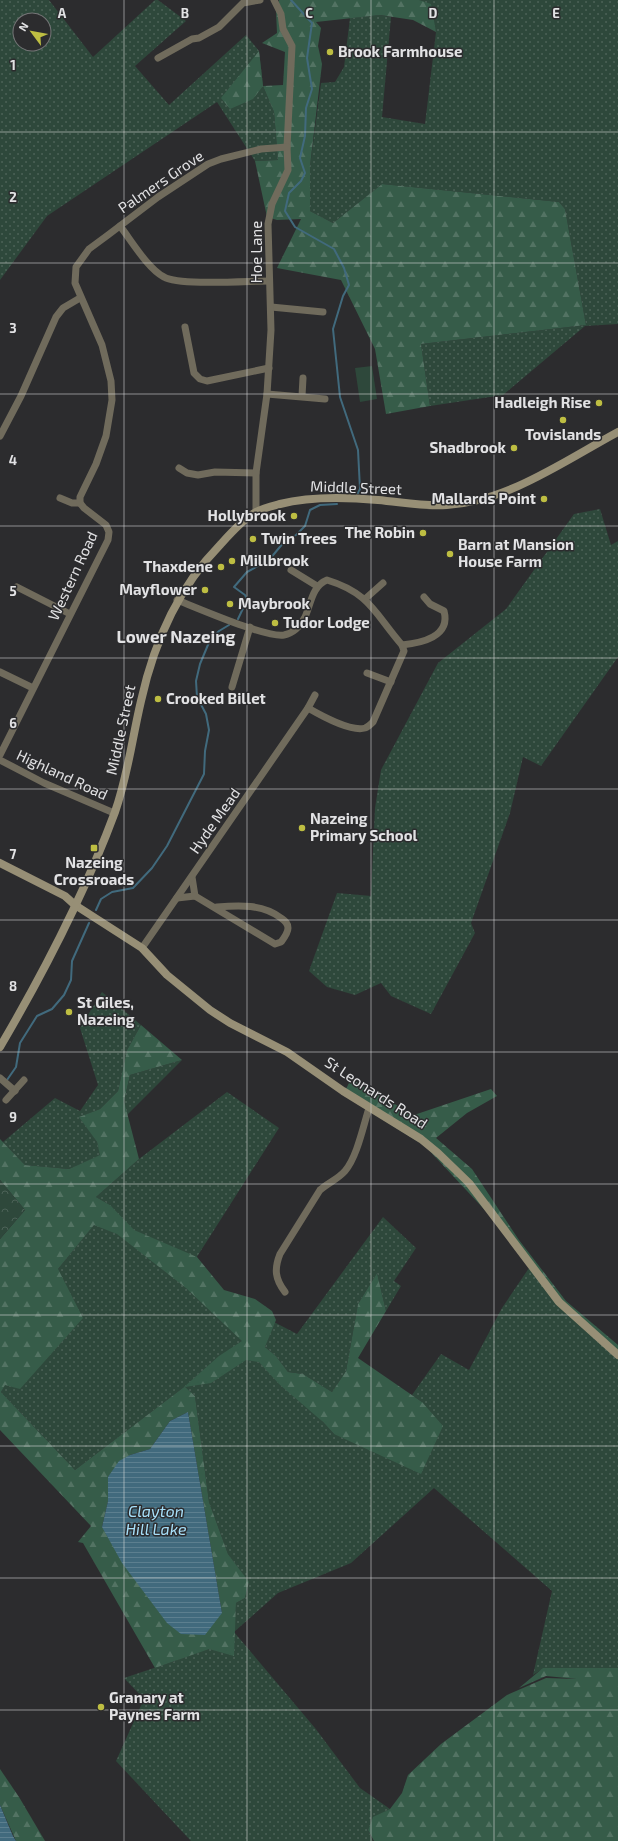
<svg xmlns="http://www.w3.org/2000/svg" width="618" height="1841" font-family="'Exo 2',sans-serif">
  <style>
    .grass { fill: url(#grass-dots); fill-rule: evenodd }
    .forest { fill: url(#forest-firs); fill-rule: evenodd }
    .park { fill: url(#park-crowns) }
    .pitch { fill: #2e483b }
    .water { fill: url(#water-rules) }
    .lines { fill: none; stroke-linecap: round; stroke-linejoin: round }
    .stream { stroke: #416a7d; stroke-width: 2 }
    .street { stroke: #706b5c; stroke-width: 7 }
    .secondary { stroke: #978f76; stroke-width: 8 }
    .grid { fill: none; stroke: #e2e2e4; stroke-width: 1; stroke-opacity: 0.55 }
    .poi-dot { fill: #bebe42; stroke: #2c2c2e; stroke-width: 1.5 }
    .labels { text-anchor: middle; stroke-width: 3; stroke-linejoin: round; paint-order: stroke }
    .poi-label { font-size: 15px; font-weight: bold; fill: #e2e2e4; stroke: #2c2c2e; text-anchor: start }
    .street-label { font-size: 15px; fill: #e2e2e4; stroke: #2c2c2e }
    .water-label { font-size: 16px; font-style: italic; fill: #a7dff9; stroke: #2c2c2e }
    .quarter-label { font-size: 17px; font-weight: bold; fill: #e2e2e4; stroke: #2c2c2e }
    .grid-label { font-size: 13px; text-anchor: middle; font-weight: bold; fill: #e2e2e4; stroke: #2c2c2e; stroke-width: 3; stroke-linejoin: round; paint-order: stroke }
  </style>
  <defs>
    <pattern id="grass-dots" width="8" height="8" patternUnits="userSpaceOnUse"><rect width="8" height="8" fill="#2e483b"/><path d="M2 2h.1M6 6h.1" fill="none" stroke="#4c6257" stroke-width="1.8" stroke-linecap="round"/></pattern>
    <pattern id="forest-firs" width="22" height="20" patternUnits="userSpaceOnUse"><rect width="22" height="20" fill="#365c49"/><path d="M5 1l3.5 6h-7zM16 11l3.5 6h-7z" fill="#537363"/></pattern>
    <pattern id="park-crowns" width="20" height="18" patternUnits="userSpaceOnUse"><rect width="20" height="18" fill="#2e483b"/><path d="M2 6a3 3 0 1 1 6 0M12 15a3 3 0 1 1 6 0" fill="none" stroke="#4c6257"/></pattern>
    <pattern id="water-rules" width="6" height="5" patternUnits="userSpaceOnUse"><rect width="6" height="5" fill="#416a7d"/><path d="M0 2.5h6" fill="none" stroke="#5c7f8f"/></pattern>
  </defs>
  <rect width="100%" height="100%" fill="#2c2c2e"/>
  <g class="grass">
    <path d="M0,0H49L93,57L155,0H158L186,21L135,66L169,105L246,35L259,51L263,86L274,112L278,160L255,161L217,102L47,216L0,280ZM20,20H44V44H20Z"/>
    <polygon points="419,0 618,0 618,324 585,326 503,395 430,406 421,344 586,325 565,209 559,202 382,184 333,223 310,211 310,166 321,83 335,82 344,67 350,18 380,15 391,17 382,117 425,124 436,32"/>
    <polygon points="600,509 611,545 618,541 618,657 541,766 523,757 510,813 471,923 475,933 431,1014 391,996 381,983 355,995 327,987 309,971 337,893 371,896 375,808 381,770 438,663 506,609 574,514"/>
    <polygon points="102,992 141,1025 127,1050 118,1091 100,1109 80,1117 97,1142 101,1155 69,1169 25,1165 3,1142 55,1098 80,1111 98,1085 80,1028"/>
    <polygon points="182,1060 127,1115 124,1101 130,1075"/>
    <polygon points="227,1092 279,1128 186,1274 334,1434 422,1402 412,1395 441,1354 469,1370 502,1308 529,1268 618,1356 618,1668 544,1668 533,1675 552,1591 434,1488 351,1563 278,1593 234,1632 315,1728 360,1788 390,1809 373,1818 368,1830 373,1841 191,1841 116,1761 144,1699 124,1678 175,1661 234,1632 236,1603 245,1598 249,1583 228,1554 209,1502 195,1396 184,1387 75,1470 1,1392 58,1269 110,1205 96,1197 139,1159"/>
    <polygon points="383,1217 416,1248 394,1281 401,1286 386,1311 377,1273 358,1304 346,1371 332,1392 303,1374 288,1372 276,1356 265,1347 274,1322 297,1334"/>
  </g>
  <g class="forest">
    <polygon points="279,0 419,0 431,4 436,32 413,20 380,15 316,22 321,28 318,46 322,64 310,166 310,211 333,223 382,184 559,202 565,209 586,325 421,344 430,406 386,414 375,349 341,280 277,268 301,219 277,220 267,217 255,161 278,160 274,112 263,86 253,99 230,109 221,98 259,51 263,86 283,85 285,52 262,43 277,33 276,11"/>
    <path d="M141,1025L182,1060L130,1075L124,1101L139,1159L96,1197L110,1205L134,1230L197,1257L224,1290L255,1299L272,1311L276,1320L265,1347L276,1356L288,1372L303,1374L332,1392L346,1371L358,1304L377,1273L386,1311L358,1358L422,1402L443,1426L421,1474L334,1434L323,1422L279,1384L259,1362L246,1360L211,1383L185,1387L195,1396L209,1502L228,1554L249,1582L245,1598L236,1603L234,1656L209,1649L155,1668L83,1543L78,1542L91,1526L0,1430V1239L25,1210L0,1180V1139L25,1165L69,1169L100,1155L97,1142L79,1117L100,1109L118,1091L127,1050ZM94,1225L117,1234L186,1288L242,1341L219,1356L184,1387L75,1470L1,1392L5,1385L20,1389L83,1318L58,1269ZM188,1412L222,1613L102,1527L108,1501V1477L130,1455L150,1449L170,1421Z"/>
    <polygon points="351,1079 414,1115 491,1089 497,1096 467,1113 436,1138 472,1169 519,1240 566,1301 618,1345 618,1356 554,1302 511,1238 425,1146 343,1095"/>
    <polygon points="543,1668 618,1668 618,1841 374,1841 368,1830 373,1817 390,1809 402,1793 408,1775 441,1744 507,1695 546,1678 577,1679 546,1676 519,1688"/>
    <polygon points="0,1769 19,1797 45,1841 16,1841 0,1805"/>
  </g>
  <polygon class="park" points="0,1180 25,1210 0,1239"/>
  <polygon class="pitch" points="372,366 377,399 360,402 355,368"/>
  <g class="water">
    <polygon points="188,1412 222,1613 205,1635 181,1634 167,1623 122,1563 102,1527 108,1501 108,1477 119,1461 130,1455 150,1449 170,1421"/>
    <polygon points="0,1805 13,1836 16,1841 0,1841"/>
  </g>
  <g class="lines">
    <g class="stream">
      <polyline points="291,0 312,23 307,58 312,89 306,108 305,136 300,158 305,173 301,181 289,193 285,211 295,227 334,249 344,268 349,285 343,296 333,329 340,397 358,450 360,489 358,493"/>
      <polyline points="238,619 247,600 245,595 234,587 247,572 269,560 284,542 296,535 305,526 310,510 320,505 337,504"/>
      <polyline points="96,910 101,899 112,892 133,888 152,868 167,846 204,774 205,751 209,730 206,714 197,697 196,681 200,664 210,640 219,631 229,625"/>
      <polyline points="7,1080 16,1067 20,1043 37,1016 52,1009 64,995 71,980 72,961 89,923"/>
    </g>
    <g class="street">
      <polyline points="158,58 192,39 199,38 219,27 243,3 260,0"/>
      <path d="M120,226C131,240 148,269 164,277C179,286 248,281 269,281"/>
      <polyline points="271,307 323,312"/>
      <polyline points="185,327 194,373 200,379 207,381 269,368"/>
      <polyline points="267,394 325,399"/>
      <polyline points="302,396 303,378"/>
      <polyline points="0,436 21,396 56,317 63,308 80,298"/>
      <polyline points="179,468 187,473 198,475 215,472 256,473"/>
      <polyline points="60,498 72,503 80,503"/>
      <polyline points="256,512 256,473 267,394 271,330 268,224 272,204 288,170 287,147 292,46 283,29 281,14 274,0"/>
      <polyline points="291,570 317,586"/>
      <polyline points="17,587 70,614"/>
      <polyline points="365,599 383,583"/>
      <path d="M177,600C198,608 266,638 284,635C294,633 301,625 305,617C311,604 312,586 327,580C370,593 375,614 402,645L404,651L373,722C371,724 368,727 365,728C351,732 320,715 308,708"/>
      <path d="M402,645C421,643 451,637 444,611L430,604L424,597"/>
      <polyline points="0,672 33,688"/>
      <polyline points="367,673 391,682"/>
      <polyline points="232,687 250,627"/>
      <polyline points="0,755 108,540 109,532 106,525 84,508 80,503 80,497 96,464 106,436 112,400 111,381 102,345 75,283 76,267 89,249 108,235 158,197 208,164 221,159 261,149 287,147"/>
      <polyline points="0,760 44,783 114,813"/>
      <polyline points="192,877 195,896"/>
      <path d="M177,898L195,896L275,944L281,942C284,938 288,933 288,928C288,923 285,921 281,918C263,904 239,905 217,907"/>
      <polyline points="142,948 308,708 315,695"/>
      <polyline points="0,1078 15,1091"/>
      <polyline points="6,1100 24,1080"/>
      <path d="M285,1292C275,1279 274,1269 280,1254L320,1190C328,1183 338,1179 345,1171C357,1157 363,1127 369,1108"/>
    </g>
    <g class="secondary">
      <polyline points="0,863 65,896 75,905 142,948 167,975 210,1010 230,1023 287,1052 343,1091 421,1139 438,1153 469,1183 559,1302 618,1355"/>
      <path d="M0,1047C44,972 85,893 115,812C128,775 132,739 141,701C154,642 177,589 220,545C230,534 243,519 256,512C263,508 272,506 280,504C311,496 345,497 378,500C401,502 424,507 447,505C507,502 566,460 618,432"/>
    </g>
  </g>
  <path class="grid" d="M124,0V1841M247,0V1841M371,0V1841M494,0V1841M0,132H618M0,263H618M0,394H618M0,526H618M0,658H618M0,789H618M0,920H618M0,1052H618M0,1184H618M0,1315H618M0,1446H618M0,1578H618M0,1710H618"/>
  <g class="poi-dot">
    <circle cx="330" cy="52" r="4"/>
    <circle cx="599" cy="403" r="4"/>
    <circle cx="563" cy="420" r="4"/>
    <circle cx="514" cy="448" r="4"/>
    <circle cx="544" cy="499" r="4"/>
    <circle cx="294" cy="516" r="4"/>
    <circle cx="423" cy="533" r="4"/>
    <circle cx="253" cy="539" r="4"/>
    <circle cx="450" cy="554" r="4"/>
    <circle cx="232" cy="561" r="4"/>
    <circle cx="221" cy="567" r="4"/>
    <circle cx="205" cy="590" r="4"/>
    <circle cx="230" cy="604" r="4"/>
    <circle cx="275" cy="623" r="4"/>
    <circle cx="158" cy="699" r="4"/>
    <circle cx="302" cy="828" r="4"/>
    <rect x="90" y="844" width="8" height="8" rx="2"/>
    <circle cx="69" cy="1012" r="4"/>
    <circle cx="101" cy="1707" r="4"/>
  </g>
  <g class="labels">
    <g class="poi-label">
      <text x="338" y="57">Brook Farmhouse</text>
      <text x="591" y="408" text-anchor="end">Hadleigh Rise</text>
      <text x="563" y="440" text-anchor="middle">Tovislands</text>
      <text x="506" y="453" text-anchor="end">Shadbrook</text>
      <text x="536" y="504" text-anchor="end">Mallards Point</text>
      <text x="286" y="521" text-anchor="end">Hollybrook</text>
      <text x="415" y="538" text-anchor="end">The Robin</text>
      <text x="261" y="544">Twin Trees</text>
      <text x="458" y="550">Barn at Mansion<tspan x="458" dy="17">House Farm</tspan></text>
      <text x="240" y="566">Millbrook</text>
      <text x="213" y="572" text-anchor="end">Thaxdene</text>
      <text x="197" y="595" text-anchor="end">Mayflower</text>
      <text x="238" y="609">Maybrook</text>
      <text x="283" y="628">Tudor Lodge</text>
      <text x="166" y="704">Crooked Billet</text>
      <text x="310" y="824">Nazeing<tspan x="310" dy="17">Primary School</tspan></text>
      <text x="94" y="868" text-anchor="middle">Nazeing<tspan x="94" dy="17">Crossroads</tspan></text>
      <text x="77" y="1008">St Giles,<tspan x="77" dy="17">Nazeing</tspan></text>
      <text x="109" y="1703">Granary at<tspan x="109" dy="17">Paynes Farm</tspan></text>
    </g>
    <g class="street-label">
      <text transform="translate(161 182) rotate(-34)" y="5">Palmers Grove</text>
      <text transform="translate(257 252) rotate(-90)" y="5">Hoe Lane</text>
      <text transform="translate(356 488) rotate(2)" y="5">Middle Street</text>
      <text transform="translate(73 576) rotate(-65)" y="5">Western Road</text>
      <text transform="translate(121 730) rotate(-78)" y="5">Middle Street</text>
      <text transform="translate(62 775) rotate(25)" y="5">Highland Road</text>
      <text transform="translate(215 821) rotate(-55)" y="5">Hyde Mead</text>
      <text transform="translate(376 1093) rotate(33)" y="5">St Leonards Road</text>
    </g>
    <g class="water-label">
      <text x="156" y="1517">Clayton<tspan x="156" dy="18">Hill Lake</tspan></text>
    </g>
    <g class="quarter-label">
      <text x="176" y="643">Lower Nazeing</text>
    </g>
  </g>
  <g class="grid-label">
    <text x="62" y="18">A</text>
    <text x="185" y="18">B</text>
    <text x="309" y="18">C</text>
    <text x="433" y="18">D</text>
    <text x="556" y="18">E</text>
    <text x="13" y="70">1</text>
    <text x="13" y="202">2</text>
    <text x="13" y="333">3</text>
    <text x="13" y="465">4</text>
    <text x="13" y="596">5</text>
    <text x="13" y="728">6</text>
    <text x="13" y="859">7</text>
    <text x="13" y="991">8</text>
    <text x="13" y="1122">9</text>
  </g>
  <g transform="translate(32 32) rotate(302)"><circle r="19" fill="#2c2c2e" stroke="#757577"/>
  <path d="M0-3L7 15L0 10L-7 15Z" fill="#bebe42"/>
  <text y="-6" font-size="11" font-weight="bold" text-anchor="middle" fill="#e2e2e4">N</text>
  </g>
</svg>
